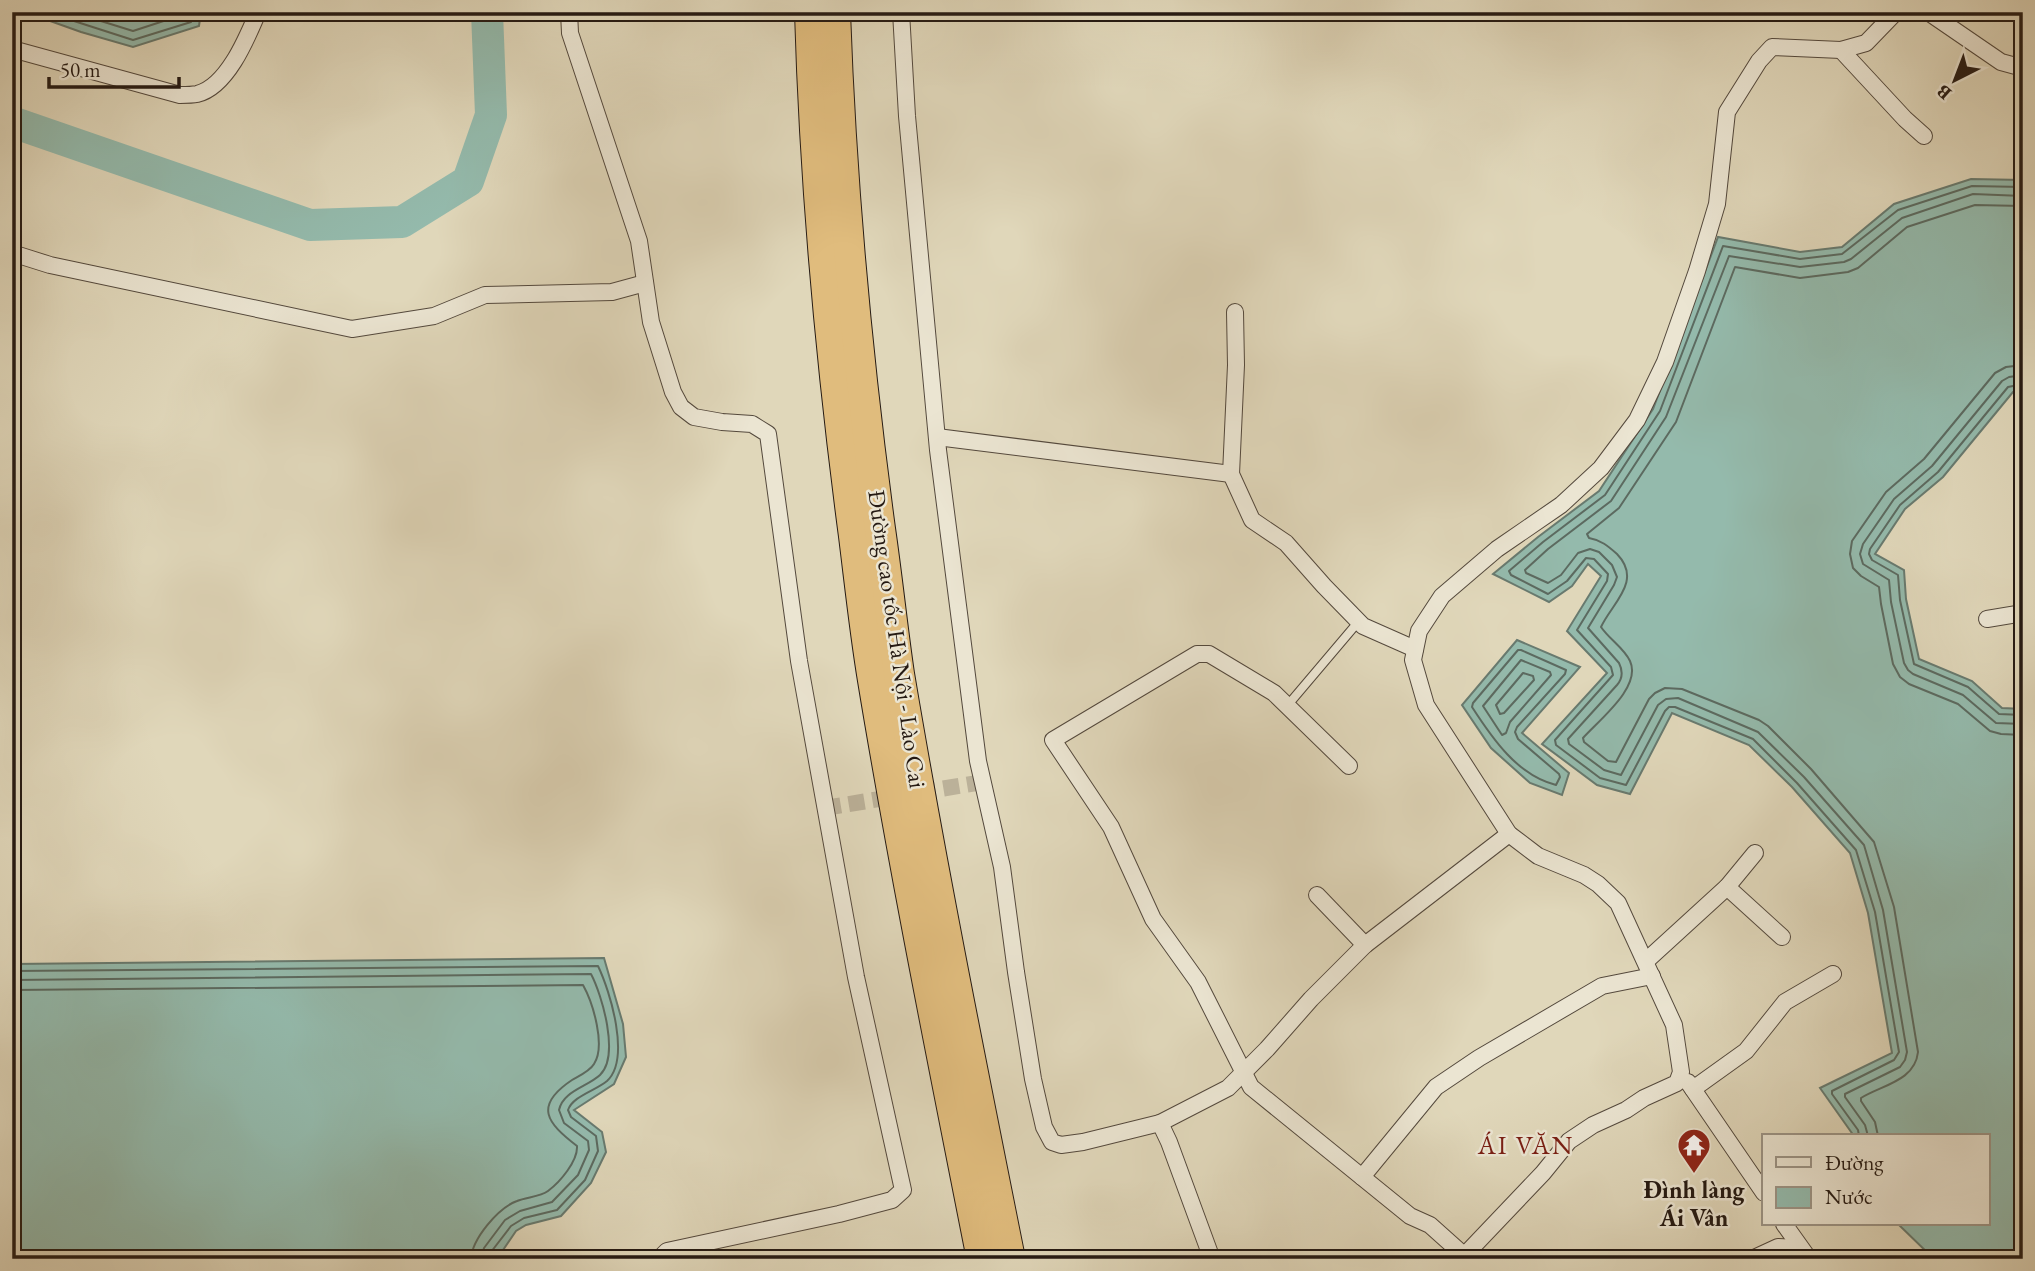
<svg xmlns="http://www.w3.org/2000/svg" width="2035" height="1271" font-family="'EB Garamond',serif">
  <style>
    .water { fill: #94baac; stroke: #687a6f; stroke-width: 2 }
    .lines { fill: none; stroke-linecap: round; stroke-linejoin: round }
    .shore { stroke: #5c6a60; stroke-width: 2 }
    .river { stroke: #94baac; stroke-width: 32 }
    .minor-tunnel { stroke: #bbb199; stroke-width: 16; stroke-dasharray: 16 8; stroke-linecap: butt }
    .service-casing { stroke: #54493d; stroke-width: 10 }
    .minor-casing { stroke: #54493d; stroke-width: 18 }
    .motorway-casing { stroke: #251a13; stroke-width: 32 }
    .path { stroke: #251a13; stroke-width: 3.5; stroke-dasharray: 2 3.5; stroke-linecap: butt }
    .service { stroke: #ebe5d2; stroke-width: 8 }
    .minor { stroke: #ebe5d2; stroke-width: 16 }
    .motorway { stroke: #e0bc7d; stroke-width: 30 }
    .labels { text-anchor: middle; stroke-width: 5; stroke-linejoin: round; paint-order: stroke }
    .street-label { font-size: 24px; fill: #251a13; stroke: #ebe5d2 }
    .poi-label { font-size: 24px; font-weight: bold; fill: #251a13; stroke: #ebe5d2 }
    .neighbourhood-label { font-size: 26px; letter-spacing: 2px; fill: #7a1f14; stroke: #ebe5d2 }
  </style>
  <rect width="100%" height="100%" fill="#e0d7ba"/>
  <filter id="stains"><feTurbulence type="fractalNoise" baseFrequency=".00286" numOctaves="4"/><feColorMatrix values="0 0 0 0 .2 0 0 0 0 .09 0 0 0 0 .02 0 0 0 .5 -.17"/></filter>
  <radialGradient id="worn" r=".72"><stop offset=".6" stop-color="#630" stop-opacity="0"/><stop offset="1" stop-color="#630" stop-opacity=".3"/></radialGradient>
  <g class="water">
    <polygon points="25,12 201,12 199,26 133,47 81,32"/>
    <polygon points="1971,179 2023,180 2023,390 2013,392 1943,477 1905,509 1875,554 1904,570 1906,599 1919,659 1972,681 2002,708 2023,709 2023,1259 1934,1259 1898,1224 1988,1224 1988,1136 1854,1136 1820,1088 1892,1053 1868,913 1850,853 1792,787 1749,745 1672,713 1630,794 1597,785 1542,744 1607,673 1567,631 1601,576 1588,564 1572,586 1549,602 1493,574 1538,537 1599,491 1653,409 1718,237 1800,252 1842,247 1894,204"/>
    <polygon points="1517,640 1580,667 1522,733 1569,773 1562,795 1530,783 1491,748 1462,705"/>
    <polygon points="604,958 623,1024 626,1057 614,1084 574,1110 602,1132 606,1152 591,1183 561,1216 526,1225 516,1231 503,1250 494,1259 12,1259 12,964"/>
  </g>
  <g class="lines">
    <g class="shore">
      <polyline points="46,12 133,40 191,22 194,12"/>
      <polyline points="72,12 133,31 182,15 185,12"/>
      <polyline points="2023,365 2006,367 1995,373 1924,459 1886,492 1852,541 1850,554 1853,568 1861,576 1879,587 1881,604 1893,664 1900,677 1909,684 1958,704 1990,731 2001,734 2023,735"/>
      <polyline points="2023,375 2009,377 2002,381 1932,466 1894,499 1863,544 1860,554 1863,564 1889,580 1891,602 1904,663 1908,670 1913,674 1963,695 1996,723 2023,724"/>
      <polyline points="2023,384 2008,387 1938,472 1900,505 1870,549 1869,554 1872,560 1898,575 1900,600 1914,664 1968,687 1999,714 2023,715"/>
      <path d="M1518,650H1521L1566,670L1565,674L1517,727L1515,732L1518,739L1559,774L1560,777L1556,785C1518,776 1492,738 1472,707L1473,703Z"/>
      <polygon points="1521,660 1550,672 1551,675 1510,722 1506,733 1502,735 1483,706"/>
      <polygon points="1523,673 1533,676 1534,680 1504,713 1500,714 1496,705"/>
      <path d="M12,971L598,966C610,991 631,1059 607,1081C595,1091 573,1096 568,1110L571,1117L596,1136L598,1151L585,1180L557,1210L524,1218L511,1226L491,1252L490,1259"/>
      <path d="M12,980L591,974C602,995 620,1056 600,1075C587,1087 563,1091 559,1110L564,1123L588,1141L589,1150L578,1175L552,1202L520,1211L505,1220L484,1248L481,1259"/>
      <path d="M12,990L583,985C593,1003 606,1046 594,1064C590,1071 579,1076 572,1080C533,1106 547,1123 577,1146C578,1161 560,1182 548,1191C540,1197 526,1197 517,1201C498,1208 472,1239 471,1259"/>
      <polyline points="1859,1136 1858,1130 1832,1094 1832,1091 1894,1060 1899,1052 1875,912 1856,850 1797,783 1753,739 1675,707 1669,707 1665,711 1626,785 1600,778 1556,745 1555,740 1613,675 1611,667 1577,630 1607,581 1608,574 1594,559 1586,558 1567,581 1548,594 1511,575 1509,571 1543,542 1605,495 1660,411 1723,246 1800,259 1842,254 1898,210 1972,186 2023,187"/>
      <path d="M1868,1136L1865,1125L1845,1097V1094L1900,1067L1905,1060L1907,1052L1883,910L1864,845L1804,777L1758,732L1678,698L1666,699L1658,705L1621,775L1604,770L1569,744L1568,739L1617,685C1623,678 1623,671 1619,663L1588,628L1614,585L1617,577L1612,565L1599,552L1590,549L1578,553L1561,575L1548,583L1526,573L1525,570L1548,549L1611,501L1666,417L1729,256L1800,267L1844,262L1851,259L1902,218L1973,194L2023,196"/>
      <path d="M1878,1136L1875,1122L1861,1101V1098C1882,1085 1915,1081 1918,1052L1894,907L1874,842L1811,769L1768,726L1759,720L1682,689L1665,688L1655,693L1649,699L1616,762L1608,761L1584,742L1583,738C1599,720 1642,687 1630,661C1624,648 1609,639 1601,627C1612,603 1643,581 1617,554C1608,546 1601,540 1589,538L1587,534L1619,508L1676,422L1735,267L1800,278L1848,272L1858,268L1907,227L1975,205L2023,206"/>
    </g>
    <polyline class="river" points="12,122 310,225 402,222 468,181 491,115 487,12"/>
    <polyline class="minor-tunnel" points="825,808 983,782"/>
    <defs>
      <polyline id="service" points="1287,706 1359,621"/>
      <g id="minor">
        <polyline points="569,12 570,33 639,241 651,322 673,392 681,407 694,417 722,422 752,424 768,434 799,661 856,977 903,1190 892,1200 839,1214 667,1251 659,1259"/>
        <polyline points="901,12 907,116 938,450 978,761 1002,867 1016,972 1033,1079 1044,1127 1052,1142 1061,1145 1083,1142 1160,1123 1228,1088 1267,1049 1311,999 1365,945 1509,834"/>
        <polyline points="1928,12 2001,62 2023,68"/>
        <path d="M12,49L180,95C185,95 192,95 197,94C227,87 247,38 258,12"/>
        <polyline points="1841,50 1905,119 1924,136"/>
        <polyline points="12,253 50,265 352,329 434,316 485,295 612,292 645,283"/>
        <polyline points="1235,312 1236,365 1231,474 1252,520 1286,543 1324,586 1363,626 1415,649"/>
        <polyline points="937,437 1231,474"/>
        <polyline points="1987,619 2023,613"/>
        <polyline points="1349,766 1274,693 1209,654 1197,654 1053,740 1111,827 1153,919 1198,982 1251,1087 1410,1216 1430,1225 1468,1259"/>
        <polyline points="1727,887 1782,937"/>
        <polyline points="1317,895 1365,945"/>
        <polyline points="1646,961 1727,887 1755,853"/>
        <polyline points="1688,1082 1764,1193"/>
        <polyline points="1693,1089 1746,1051 1785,1002 1833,974"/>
        <polyline points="1160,1123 1169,1142 1212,1259"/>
        <polyline points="1362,1177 1436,1087 1479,1058 1602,986 1652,976"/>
        <polyline points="1784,1224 1809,1259"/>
        <polyline points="1464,1256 1543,1173 1569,1141 1593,1125 1626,1110 1644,1098 1677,1083 1681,1072 1674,1025 1618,903 1598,884 1584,875 1538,856 1509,834 1426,705 1413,660 1419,631 1442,596 1497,549 1561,505 1601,468 1637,420 1665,362 1697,271 1717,204 1727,112 1759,61 1772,47 1841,50 1866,43 1896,12"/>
        <polyline points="1752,1259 1778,1247 1800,1248"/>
      </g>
      <g id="motorway">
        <path d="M810,12C815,187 831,362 854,536C860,584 865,632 873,680C905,874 944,1066 982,1259"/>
        <path d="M835,12C841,185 857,358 880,529C887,577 892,626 899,674C932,870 971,1064 1010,1259"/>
      </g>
    </defs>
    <use href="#service" class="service-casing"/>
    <use href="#minor" class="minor-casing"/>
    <use href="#motorway" class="motorway-casing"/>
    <polyline class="path" points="635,1259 644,1256"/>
    <use href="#service" class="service"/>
    <use href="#minor" class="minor"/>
    <use href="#motorway" class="motorway"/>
  </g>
  <defs>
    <symbol id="temple-pin" viewBox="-11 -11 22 30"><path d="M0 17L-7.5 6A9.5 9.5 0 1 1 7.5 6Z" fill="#8f2418" stroke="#ebe5d2"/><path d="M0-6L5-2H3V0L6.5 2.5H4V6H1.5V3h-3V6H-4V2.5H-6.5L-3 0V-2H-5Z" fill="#fff"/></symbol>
  </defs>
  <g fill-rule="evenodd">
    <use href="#temple-pin" x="1675" y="1126" width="38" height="52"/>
  </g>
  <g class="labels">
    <g class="street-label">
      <text transform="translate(897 639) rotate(82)" y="8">Đường cao tốc Hà Nội - Lào Cai</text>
    </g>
    <g class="poi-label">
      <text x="1694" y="1198">Đình làng<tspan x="1694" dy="28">Ái Vân</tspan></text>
    </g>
    <g class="neighbourhood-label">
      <text x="1526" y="1154">ÁI VĂN</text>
    </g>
  </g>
  <rect width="2035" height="1271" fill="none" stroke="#e0d7ba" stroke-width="42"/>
  <rect x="14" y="14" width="2007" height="1243" fill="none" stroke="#251a13" stroke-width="3.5"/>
  <rect x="21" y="21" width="1993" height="1229" fill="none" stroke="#251a13" stroke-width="2"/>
  <rect x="1762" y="1134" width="228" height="91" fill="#ebe5d2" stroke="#9c9486" stroke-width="2"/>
  <rect x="1776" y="1157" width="35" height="10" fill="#ebe5d2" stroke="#9c9486" stroke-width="2"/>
  <text x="1825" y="1170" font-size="21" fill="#251a13">Đường</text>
  <rect x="1776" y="1187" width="35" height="21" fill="#94baac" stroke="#9c9486" stroke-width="2"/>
  <text x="1825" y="1204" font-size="21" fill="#251a13">Nước</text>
  <g transform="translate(1955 80) rotate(222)" stroke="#ebe5d2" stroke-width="5" paint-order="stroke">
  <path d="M0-5L12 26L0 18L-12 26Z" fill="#251a13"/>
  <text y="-10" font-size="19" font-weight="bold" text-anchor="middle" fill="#251a13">B</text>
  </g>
  <path d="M49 77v10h130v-10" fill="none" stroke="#251a13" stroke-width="3.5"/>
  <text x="60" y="77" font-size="21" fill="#251a13" stroke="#ebe5d2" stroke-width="5" paint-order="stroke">50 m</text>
  <rect width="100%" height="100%" filter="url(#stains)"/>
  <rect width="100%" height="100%" fill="url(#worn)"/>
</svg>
